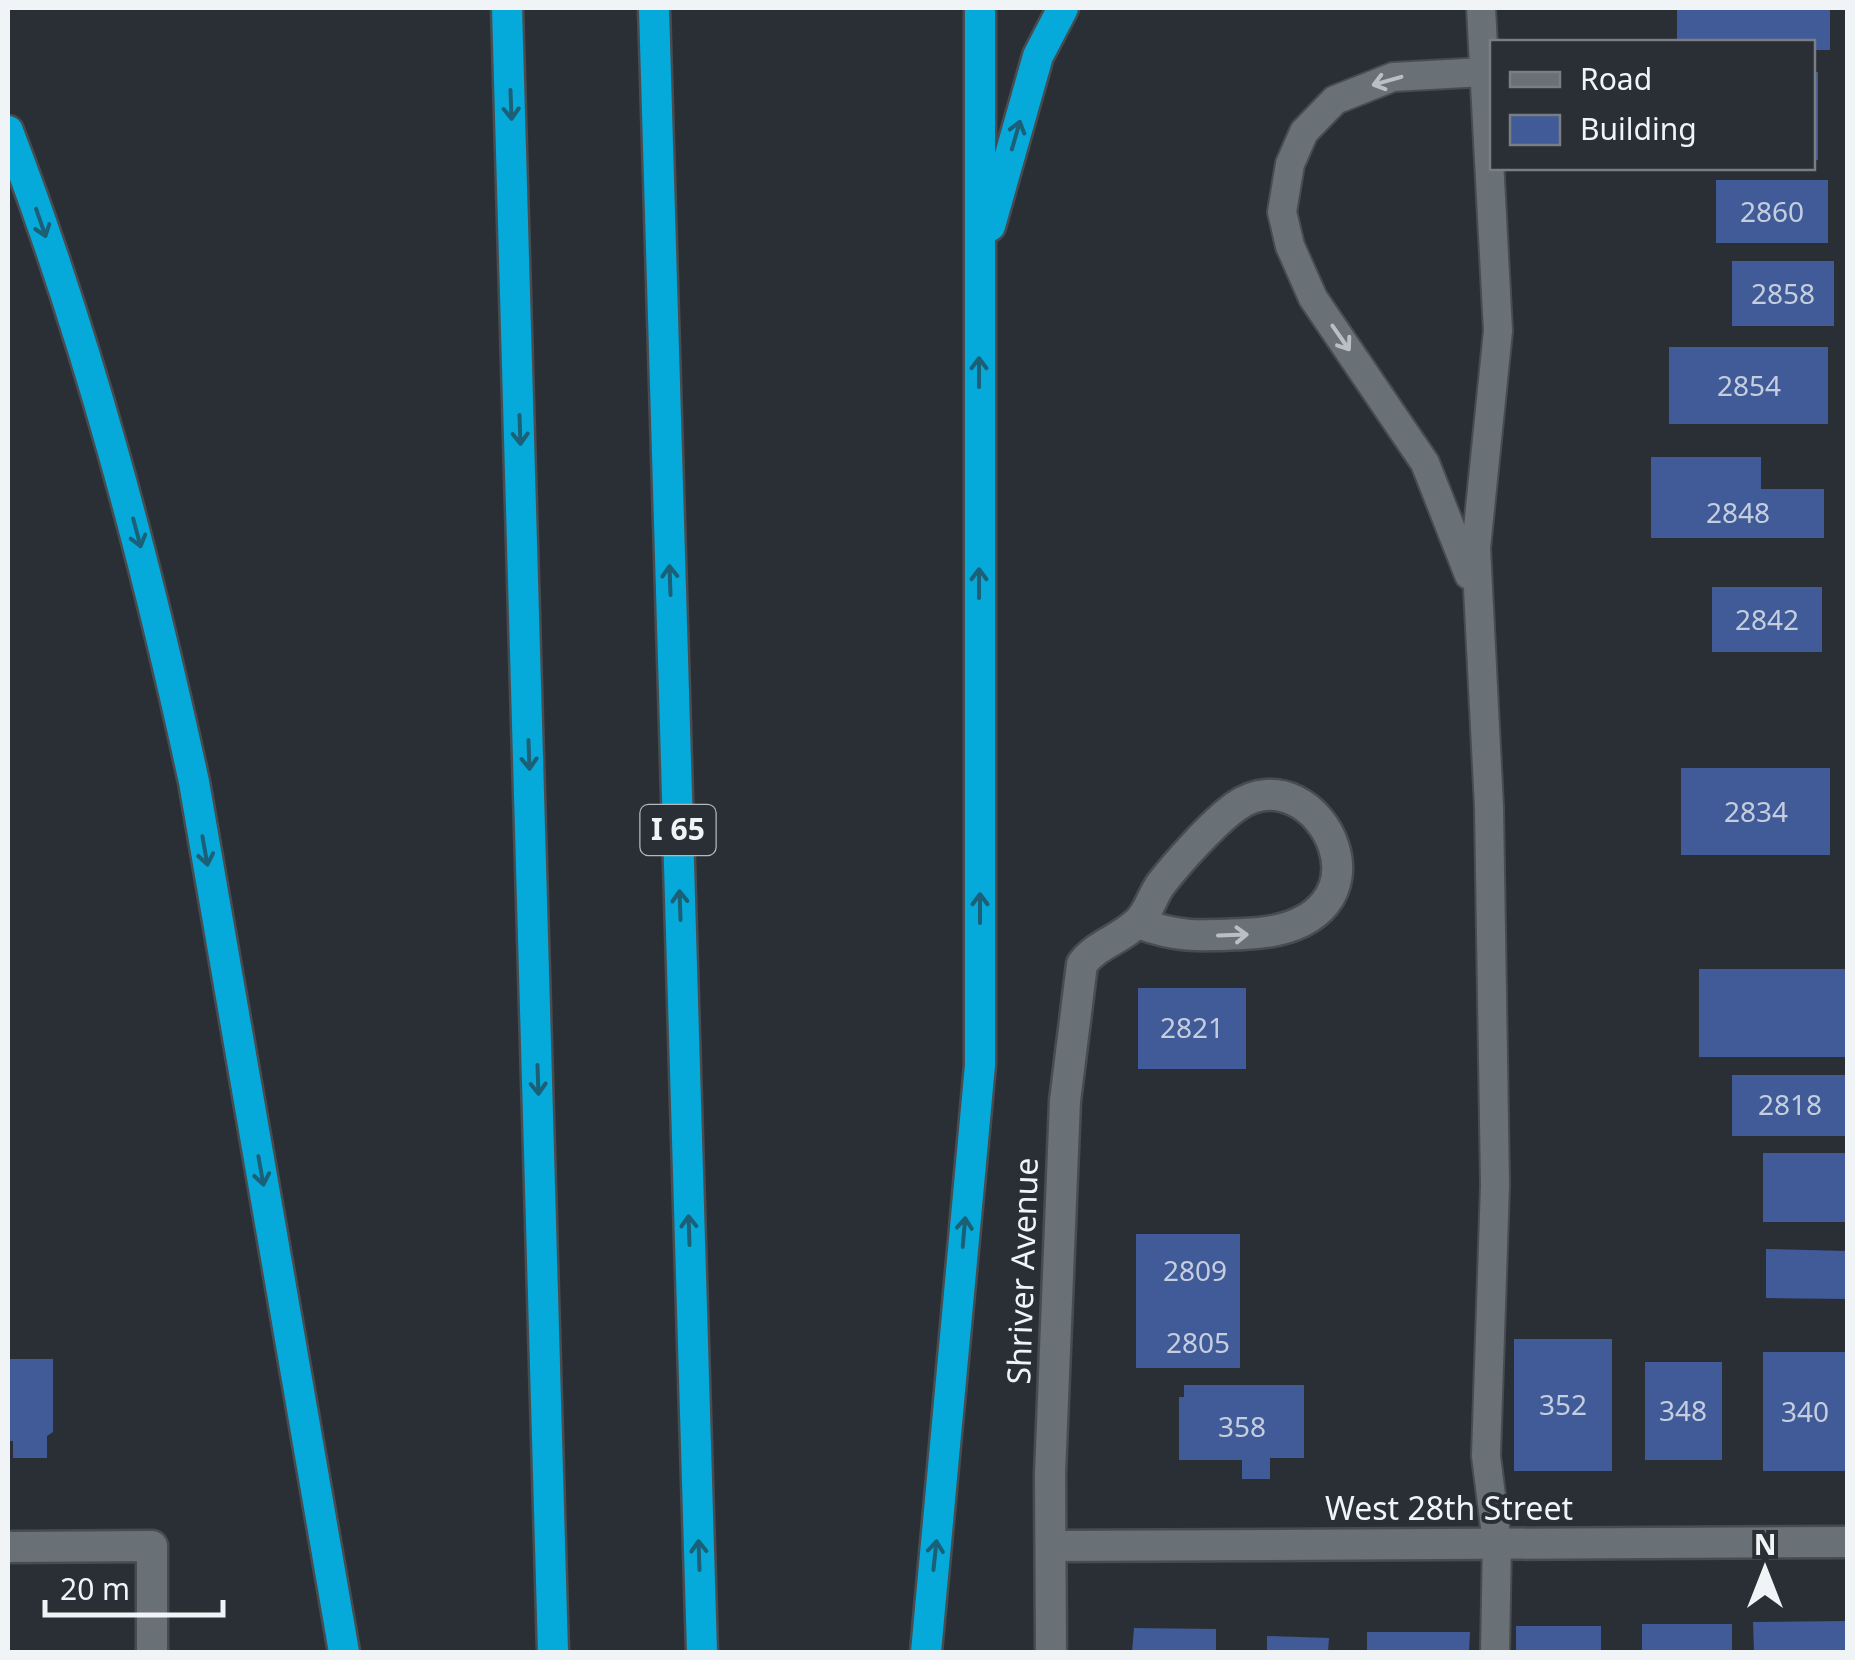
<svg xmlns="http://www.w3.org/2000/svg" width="1855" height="1660" font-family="'Noto Sans',sans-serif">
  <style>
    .building { fill: #405b97 }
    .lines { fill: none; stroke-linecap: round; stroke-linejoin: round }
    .lane-casing { stroke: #474c51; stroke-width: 32 }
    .street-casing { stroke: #474c51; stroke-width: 35 }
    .highway-casing { stroke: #474c51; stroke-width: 35 }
    .lane { stroke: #697076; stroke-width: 28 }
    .street { stroke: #697076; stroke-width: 30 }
    .highway { stroke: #05aada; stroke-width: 30 }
    .oneway { stroke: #babfc3 }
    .oneway2 { stroke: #1b6076 }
    .labels { text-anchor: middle; stroke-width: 8; stroke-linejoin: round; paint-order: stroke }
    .number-label { font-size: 28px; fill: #c4cedf }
    .shield { fill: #292f34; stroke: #b4b9bc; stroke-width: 2.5 }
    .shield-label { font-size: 30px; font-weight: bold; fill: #f0f4f7 }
    .street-label { font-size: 32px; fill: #f0f4f7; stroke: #292f34 }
  </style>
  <rect width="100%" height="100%" fill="#292f34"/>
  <g class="building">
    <polygon points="1677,8 1830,8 1830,50 1812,50 1812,42 1677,42"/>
    <rect x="1812" y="72" width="6" height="88"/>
    <rect x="1716" y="180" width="112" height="63"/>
    <rect x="1732" y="261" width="102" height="65"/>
    <rect x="1669" y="347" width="159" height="77"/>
    <polygon points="1651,457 1761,457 1761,489 1824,489 1824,538 1651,538"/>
    <rect x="1712" y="587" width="110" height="65"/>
    <rect x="1681" y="768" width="149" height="87"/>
    <rect x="1699" y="969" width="149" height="88"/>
    <rect x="1138" y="988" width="108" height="81"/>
    <rect x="1732" y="1075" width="116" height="61"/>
    <rect x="1763" y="1153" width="85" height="69"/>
    <rect x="1136" y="1234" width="104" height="134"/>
    <polygon points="1766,1249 1848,1251 1848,1299 1766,1298"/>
    <rect x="1514" y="1339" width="98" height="132"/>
    <rect x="1763" y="1352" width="85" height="119"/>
    <polygon points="8,1359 53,1359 53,1432 47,1436 47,1458 13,1458 13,1441 8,1441"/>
    <rect x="1645" y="1362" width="77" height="98"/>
    <polygon points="1184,1385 1304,1385 1304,1458 1270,1458 1270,1479 1242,1479 1242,1460 1179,1460 1179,1397 1184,1397"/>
    <polygon points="1848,1621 1848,1652 1754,1652 1753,1622"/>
    <rect x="1642" y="1624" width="90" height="28"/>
    <rect x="1516" y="1626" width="85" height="26"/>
    <polygon points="1134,1628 1216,1629 1216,1652 1132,1652"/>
    <polygon points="1367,1632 1470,1632 1469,1652 1367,1652"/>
    <polygon points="1267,1636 1329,1638 1328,1652 1267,1652"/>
  </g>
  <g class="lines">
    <defs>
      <g id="lane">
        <polyline points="1481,8 1498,331 1476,548 1489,807 1495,1185 1486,1456 1497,1543 1495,1652"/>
        <polyline points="1469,575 1425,463 1313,298 1290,246 1282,212 1290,164 1304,132 1335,100 1393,77 1484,72"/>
      </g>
      <g id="street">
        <polyline points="1051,1546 1848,1542"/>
        <polyline points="8,1547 152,1546 152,1652"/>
        <path d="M1051,1652L1050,1474L1065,1101L1082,964C1097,944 1119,940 1137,923C1148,914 1152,896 1161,884C1178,862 1213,823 1235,807C1318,747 1412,929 1243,934C1200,936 1180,938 1138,923"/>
      </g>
      <g id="highway">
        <polyline points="507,8 553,1652"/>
        <polyline points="654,8 702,1652"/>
        <path d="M8,131C89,343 146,561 194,782L344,1652"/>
        <polyline points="990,226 1038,56 1063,8"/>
        <polyline points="926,1652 980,1065 980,8"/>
      </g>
    </defs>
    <use href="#lane" class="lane-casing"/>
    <use href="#street" class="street-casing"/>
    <use href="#highway" class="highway-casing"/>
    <use href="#lane" class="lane"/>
    <use href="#street" class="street"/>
    <use href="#highway" class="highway"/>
  </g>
  <defs><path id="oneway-shaft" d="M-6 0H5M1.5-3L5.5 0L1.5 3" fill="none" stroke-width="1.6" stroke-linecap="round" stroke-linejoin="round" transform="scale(2.5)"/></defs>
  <g class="oneway">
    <use href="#oneway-shaft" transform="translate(1387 81) rotate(164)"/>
    <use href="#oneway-shaft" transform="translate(1341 338) rotate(55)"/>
    <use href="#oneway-shaft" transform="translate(1233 935) rotate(-2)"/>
  </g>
  <g class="oneway2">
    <use href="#oneway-shaft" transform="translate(511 105) rotate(88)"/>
    <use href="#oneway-shaft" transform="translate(1016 135) rotate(-74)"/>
    <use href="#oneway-shaft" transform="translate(41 223) rotate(71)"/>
    <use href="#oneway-shaft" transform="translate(979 372) rotate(-90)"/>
    <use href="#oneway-shaft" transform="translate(520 430) rotate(88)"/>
    <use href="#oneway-shaft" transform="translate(137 533) rotate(75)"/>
    <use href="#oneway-shaft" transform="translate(670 580) rotate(-92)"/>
    <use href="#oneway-shaft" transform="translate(979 583) rotate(-90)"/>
    <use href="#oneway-shaft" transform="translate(529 755) rotate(88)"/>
    <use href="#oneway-shaft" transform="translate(205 851) rotate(80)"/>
    <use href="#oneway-shaft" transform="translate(680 905) rotate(-92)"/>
    <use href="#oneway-shaft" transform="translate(980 908) rotate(-90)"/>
    <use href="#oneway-shaft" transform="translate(538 1080) rotate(88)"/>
    <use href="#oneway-shaft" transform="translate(261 1171) rotate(80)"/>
    <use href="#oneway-shaft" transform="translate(689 1230) rotate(-92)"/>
    <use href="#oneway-shaft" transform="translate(964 1232) rotate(-85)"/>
    <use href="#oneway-shaft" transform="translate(699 1555) rotate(-92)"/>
    <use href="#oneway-shaft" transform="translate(935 1555) rotate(-84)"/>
  </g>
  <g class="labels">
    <g class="number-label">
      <text x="1772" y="222">2860</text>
      <text x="1783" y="304">2858</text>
      <text x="1749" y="396">2854</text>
      <text x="1738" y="523">2848</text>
      <text x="1767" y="630">2842</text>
      <text x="1756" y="822">2834</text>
      <text x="1192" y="1038">2821</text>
      <text x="1790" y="1115">2818</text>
      <text x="1195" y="1281">2809</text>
      <text x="1198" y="1353">2805</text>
      <text x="1563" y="1415">352</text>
      <text x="1683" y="1421">348</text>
      <text x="1805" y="1422">340</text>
      <text x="1242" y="1437">358</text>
    </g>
    <rect class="shield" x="640.5" y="805" width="75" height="50" rx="8"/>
    <g class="shield-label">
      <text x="678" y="840">I 65</text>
    </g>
    <g class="street-label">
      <text transform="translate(1023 1271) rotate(-88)" y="11">Shriver Avenue</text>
      <text x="1449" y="1520">West 28th Street</text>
    </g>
  </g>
  <rect width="1855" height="1660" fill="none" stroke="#f0f4f7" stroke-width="20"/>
  <rect x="1490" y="40" width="325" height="130" fill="#292f34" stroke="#797e82" stroke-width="2.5"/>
  <rect x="1510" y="72" width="50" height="15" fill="#697076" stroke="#797e82" stroke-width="2.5"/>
  <text x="1580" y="90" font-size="30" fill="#f0f4f7">Road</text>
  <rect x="1510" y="115" width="50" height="30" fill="#405b97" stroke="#797e82" stroke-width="2.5"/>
  <text x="1580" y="140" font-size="30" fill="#f0f4f7">Building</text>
  <g transform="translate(1765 1570)" stroke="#292f34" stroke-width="8" paint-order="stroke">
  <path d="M0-8L18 38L0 25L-18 38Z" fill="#f0f4f7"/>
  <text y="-15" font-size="28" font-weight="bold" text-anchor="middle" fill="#f0f4f7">N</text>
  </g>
  <path d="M45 1600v15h178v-15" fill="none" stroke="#f0f4f7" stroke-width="5"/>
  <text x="60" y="1600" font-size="30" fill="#f0f4f7" stroke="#292f34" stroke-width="8" paint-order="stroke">20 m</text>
</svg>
